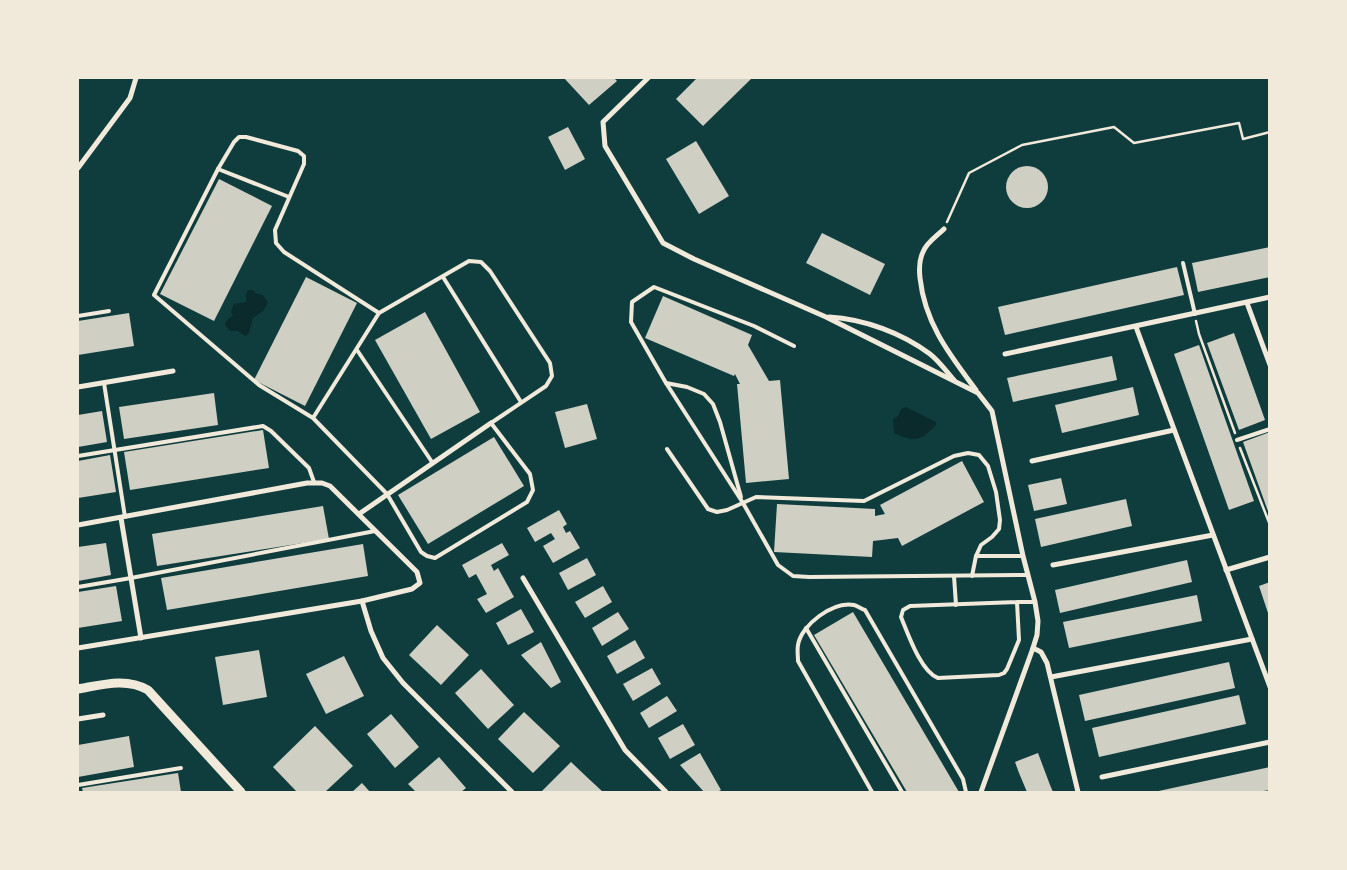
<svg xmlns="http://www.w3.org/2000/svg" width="1347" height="870" font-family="Jost,sans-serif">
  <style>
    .water { fill: #0a2a2b }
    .building { fill: #cfcfc3 }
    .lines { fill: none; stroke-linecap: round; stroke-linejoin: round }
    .path { stroke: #f1e9da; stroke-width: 2.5 }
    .service { stroke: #f1e9da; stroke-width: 4 }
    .minor { stroke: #f1e9da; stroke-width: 5 }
    .tertiary { stroke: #f1e9da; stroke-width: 9 }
  </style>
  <rect width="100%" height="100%" fill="#0f3d3e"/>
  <g class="water">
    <polygon points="248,290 253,290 257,294 263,295 268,303 263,311 253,318 249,333 245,336 238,331 230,331 225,325 226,321 233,315 231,312 234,304 246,302 246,294"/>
    <path d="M906,407L936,422V425C920,442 913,442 894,433L893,419L898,416L901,409Z"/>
  </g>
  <g class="building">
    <polygon points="564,78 614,78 617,81 589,105"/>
    <polygon points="697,78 752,78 703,126 676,99"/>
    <polygon points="568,127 585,159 565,170 548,137"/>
    <polygon points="696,141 729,196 699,214 666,159"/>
    <circle cx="1027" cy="187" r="21"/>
    <polygon points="219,179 272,206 214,321 160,294"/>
    <polygon points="822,233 885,264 870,295 806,263"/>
    <polygon points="1270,247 1270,277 1198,292 1192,263"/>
    <polygon points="1177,267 1184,295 1005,335 998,307"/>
    <polygon points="306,277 357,303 305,406 254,380"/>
    <polygon points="663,296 752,335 748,345 769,381 780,380 789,479 746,483 737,384 740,384 735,374 734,376 645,338"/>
    <polygon points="425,312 480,412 431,439 375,340"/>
    <polygon points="129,313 134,346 78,355 78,321"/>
    <polygon points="1234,333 1265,420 1239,430 1207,343"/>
    <polygon points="1199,345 1254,501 1229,510 1174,354"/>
    <polygon points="1112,356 1117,380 1013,402 1007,378"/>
    <polygon points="1133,387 1139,415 1062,433 1055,405"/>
    <polygon points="214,393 218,425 124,439 119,407"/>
    <polygon points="587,404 597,439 565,448 555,412"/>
    <polygon points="102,411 107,442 78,447 78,415"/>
    <polygon points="263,430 269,468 130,490 124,452"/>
    <polygon points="1270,432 1270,514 1269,514 1243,442"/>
    <polygon points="494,437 524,486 428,544 398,495"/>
    <polygon points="110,455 116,492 78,498 78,461"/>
    <polygon points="962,461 984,502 902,546 898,538 873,541 872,557 774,552 777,504 875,509 875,516 885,514 880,505"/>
    <polygon points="1061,478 1067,504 1034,511 1028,485"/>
    <polygon points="1126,499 1132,526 1041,547 1035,519"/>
    <polygon points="323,506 329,539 157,566 152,534"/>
    <polygon points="559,510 567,524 563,527 566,533 570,531 580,548 553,563 543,546 555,539 551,533 535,542 527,528"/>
    <polygon points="106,543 111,575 78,581 78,547"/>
    <polygon points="502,543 509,555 491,565 494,571 498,568 514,597 486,613 477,599 487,594 476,574 469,578 462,565"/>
    <polygon points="363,544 368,576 167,610 161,578"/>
    <polygon points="587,558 596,575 568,590 559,573"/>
    <polygon points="1187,560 1192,582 1060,613 1055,590"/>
    <polygon points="1270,582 1270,616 1269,616 1259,586"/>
    <polygon points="116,586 122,621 78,628 78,592"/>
    <polygon points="603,586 612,602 585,618 575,602"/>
    <polygon points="1197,595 1202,621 1069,648 1063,622"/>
    <polygon points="521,609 534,632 508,645 496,623"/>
    <polygon points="618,612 629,629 602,646 592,628"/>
    <polygon points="853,612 959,792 907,792 814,635"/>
    <polygon points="437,625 469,655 441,685 409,655"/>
    <polygon points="635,640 645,658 617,674 607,656"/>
    <polygon points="541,642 561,682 551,688 521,655"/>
    <polygon points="259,650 267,697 223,705 215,657"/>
    <polygon points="344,656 364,696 326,714 306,674"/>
    <polygon points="1229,662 1235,688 1085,721 1079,695"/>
    <polygon points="652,668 661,684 633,701 623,684"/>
    <polygon points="481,669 514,705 488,729 455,693"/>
    <polygon points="1239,695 1246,724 1099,757 1092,728"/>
    <polygon points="667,696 677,711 649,728 640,713"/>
    <polygon points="524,712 560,746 533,773 498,739"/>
    <polygon points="391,714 419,747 395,768 367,734"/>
    <polygon points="683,724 695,745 670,759 658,738"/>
    <polygon points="315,726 353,766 325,792 297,792 273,767"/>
    <polygon points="129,736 134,767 78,777 78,745"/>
    <polygon points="700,753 721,790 717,792 704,792 680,765"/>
    <polygon points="1038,753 1050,785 1053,792 1027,792 1019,773 1015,762"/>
    <polygon points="439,757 466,788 461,792 416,792 408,784"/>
    <polygon points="571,762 590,780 603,792 541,792"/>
    <polygon points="1270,767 1270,790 1257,792 1154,792"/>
    <polygon points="178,773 181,792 83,792 82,788"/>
    <polygon points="362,783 370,792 352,792"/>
  </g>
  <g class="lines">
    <g class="path">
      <polyline points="947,222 969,173 1022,145 1114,127 1134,143 1239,123 1243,139 1270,132"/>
      <polyline points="1196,321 1199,334 1235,433"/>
      <polyline points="1240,448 1270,525"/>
    </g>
    <g class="service">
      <polyline points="218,169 289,197"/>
      <polyline points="1183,263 1195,314"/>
      <polyline points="443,277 521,402"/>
      <polyline points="78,316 109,311"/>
      <polyline points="794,346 754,326 654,287 632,302 631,322 666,383 743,503 778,565 793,576 809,577 1027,575"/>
      <polyline points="357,350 432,462"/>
      <polyline points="104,383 125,517"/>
      <polyline points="666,383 687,387 704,394 713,404 720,422 741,497"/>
      <polyline points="313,418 379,313 469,261 481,262 490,271 550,363 552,376 546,386 491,423 530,474 533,490 527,502 435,558 427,556 421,552 387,494 313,418 259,385 154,295 218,169 234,142 239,137 246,137 298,151 304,156 304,164 275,230 276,243 284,252 379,313"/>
      <polyline points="1237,440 1270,429"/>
      <polyline points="667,449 708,509 717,512 727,510 756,497 864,501 954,456 968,453 979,455 988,466 996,492 1000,520 999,529 992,537 981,545 976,556 1023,556"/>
      <polyline points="78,456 263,426 271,431 309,468 314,482"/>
      <polyline points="954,576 956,605"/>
      <polyline points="972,576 976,556"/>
      <polyline points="78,587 131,578 375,531"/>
      <path d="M1017,602L1019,640L1007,669L1004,673L999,675L938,678C921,672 908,634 901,617L903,610L910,606L1017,602H1035"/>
      <polyline points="806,628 902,792"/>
      <polyline points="78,785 181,768"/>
      <path d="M872,792L798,661C798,656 797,650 798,645C801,625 833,601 854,605C858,606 861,609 865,610L963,779L966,792"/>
    </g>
    <g class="minor">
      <polyline points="648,78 603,122 605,146 663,243 694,259 826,317 978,393 992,411 1023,556 1035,602 1038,621 1037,635 1033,648 981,792"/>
      <polyline points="78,168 130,98 136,78"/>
      <path d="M944,229C938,235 926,243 923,252C919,260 919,269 920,278C925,324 950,355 976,390"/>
      <polyline points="1247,303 1270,365"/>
      <path d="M829,317C864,319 902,333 930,354C939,361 946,371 954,380"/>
      <polyline points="1136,327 1270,687"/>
      <polyline points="1005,354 1270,297"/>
      <polyline points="78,387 173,371"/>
      <polyline points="1032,461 1174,430"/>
      <polyline points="359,514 491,423"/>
      <polyline points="121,518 141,638"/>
      <polyline points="78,525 307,483 322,483 330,486 417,572 420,583 412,589 362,601 78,648"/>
      <polyline points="1053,565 1213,535"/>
      <polyline points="1226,570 1270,557"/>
      <polyline points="523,578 625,750 666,792"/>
      <polyline points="362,601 371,631 383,658 403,683 512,792"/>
      <polyline points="1033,648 1041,652 1047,663 1078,792"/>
      <polyline points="1051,677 1252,639"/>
      <polyline points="78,719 103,715"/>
      <polyline points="1102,777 1270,742"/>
    </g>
    <path class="tertiary" d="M78,689C101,685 126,677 148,690L241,792"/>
  </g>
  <rect width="1347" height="870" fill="none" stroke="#f1e9da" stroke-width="158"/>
</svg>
